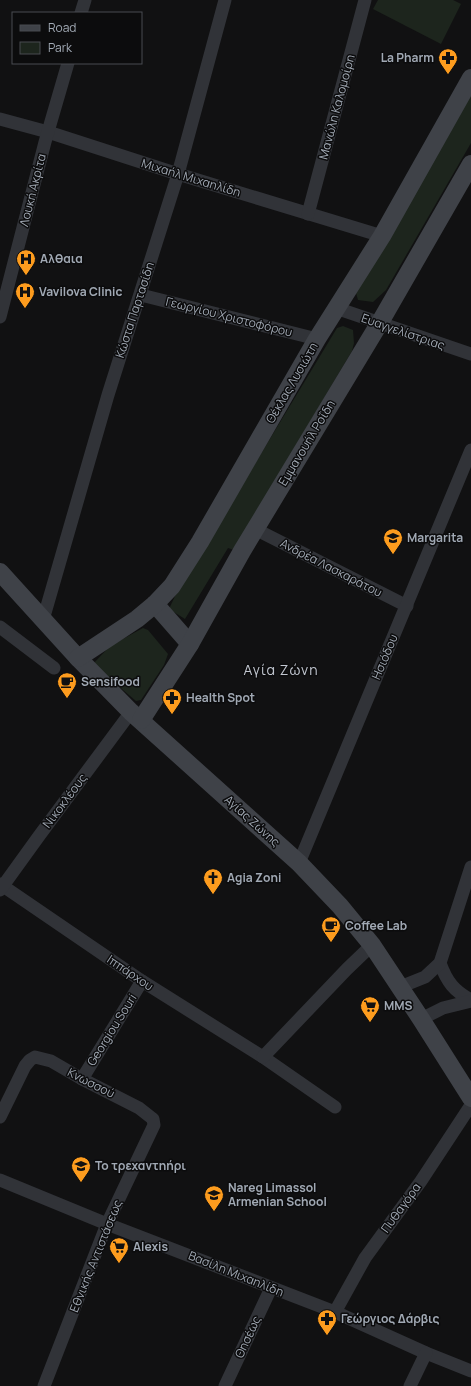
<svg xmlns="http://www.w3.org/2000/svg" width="471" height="1386" font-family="Manrope,sans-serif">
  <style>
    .green { fill: #1d251d }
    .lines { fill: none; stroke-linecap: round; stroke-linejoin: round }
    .street { stroke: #313338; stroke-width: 13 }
    .secondary { stroke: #3f4248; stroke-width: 18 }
    .labels { text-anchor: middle; stroke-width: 3; stroke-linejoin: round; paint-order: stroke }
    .poi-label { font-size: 12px; font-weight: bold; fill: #a1a9b4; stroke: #0c0c0d; text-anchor: start }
    .street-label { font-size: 12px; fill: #a1a9b4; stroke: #0c0c0d }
    .quarter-label { font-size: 14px; letter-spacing: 1px; fill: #c2c7d0; stroke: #0c0c0d }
  </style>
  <rect width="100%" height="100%" fill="#111112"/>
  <g class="green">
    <polygon points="378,0 453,0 461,4 441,44 373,9"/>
    <polygon points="471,95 471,143 386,290 373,302 358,300 356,293"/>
    <polygon points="343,326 353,330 354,343 352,351 234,550 228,548 185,619 169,609 175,596 337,328"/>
    <polygon points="143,628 148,630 168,654 164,665 141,700 136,701 116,684 94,663 110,646"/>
  </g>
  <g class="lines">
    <g class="street">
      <polyline points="81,13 85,0"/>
      <polyline points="0,119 48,132 178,174 382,236"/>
      <polyline points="308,214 365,0"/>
      <polyline points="141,295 317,339"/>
      <polyline points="336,308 471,354"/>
      <polyline points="0,317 45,142 68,63"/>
      <polyline points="255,529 407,606"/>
      <polyline points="43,620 108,395 178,174 225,0"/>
      <polyline points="0,627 54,668"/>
      <polyline points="299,863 471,450"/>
      <polyline points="0,884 142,981 263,1057 335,1107"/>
      <polyline points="0,890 39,836 131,712"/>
      <path d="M440,963C447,982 454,991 471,1000"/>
      <polyline points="400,987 425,977 440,963 471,867"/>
      <polyline points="421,1019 443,1008 471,1001"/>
      <polyline points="263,1057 347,969 372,945"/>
      <polyline points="82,1079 142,981"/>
      <polyline points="0,1117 25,1066 30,1060 35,1057 51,1061 82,1079 139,1108 153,1119 154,1125 107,1224 44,1386"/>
      <polyline points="0,1180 107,1224 335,1312 426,1353 471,1371"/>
      <polyline points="335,1312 365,1258 421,1181 471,1105"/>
      <polyline points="225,1386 271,1288"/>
      <polyline points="410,1386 426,1353"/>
    </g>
    <g class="secondary">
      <polyline points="0,572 78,658 131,712 299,863 340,906 372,945 421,1019 471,1098"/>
      <polyline points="155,604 190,644"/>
      <polyline points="78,658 137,619 155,604 172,586 200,542 317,339 382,236 471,78"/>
      <polyline points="141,720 190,644 242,551 379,324 471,164"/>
    </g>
  </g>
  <defs>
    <symbol id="pharmacy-pin" viewBox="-11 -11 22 30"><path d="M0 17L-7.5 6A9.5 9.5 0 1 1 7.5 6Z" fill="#fd9c1e" stroke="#0c0c0d"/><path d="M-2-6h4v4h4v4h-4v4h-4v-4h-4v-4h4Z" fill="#111"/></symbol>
    <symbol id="hospital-pin" viewBox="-11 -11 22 30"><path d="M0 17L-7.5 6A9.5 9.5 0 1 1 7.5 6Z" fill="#fd9c1e" stroke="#0c0c0d"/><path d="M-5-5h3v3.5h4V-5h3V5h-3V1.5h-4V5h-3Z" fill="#111"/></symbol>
    <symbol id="school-pin" viewBox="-11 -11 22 30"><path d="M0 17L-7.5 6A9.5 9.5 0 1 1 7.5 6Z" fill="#fd9c1e" stroke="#0c0c0d"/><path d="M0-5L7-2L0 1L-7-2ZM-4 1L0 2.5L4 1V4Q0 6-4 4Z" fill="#111"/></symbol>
    <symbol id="cafe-pin" viewBox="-11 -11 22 30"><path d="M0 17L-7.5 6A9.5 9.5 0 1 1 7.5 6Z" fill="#fd9c1e" stroke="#0c0c0d"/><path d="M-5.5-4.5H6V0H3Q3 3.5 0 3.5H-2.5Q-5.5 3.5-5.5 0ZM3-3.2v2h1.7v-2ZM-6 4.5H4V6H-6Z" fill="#111"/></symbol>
    <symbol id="church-pin" viewBox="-11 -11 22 30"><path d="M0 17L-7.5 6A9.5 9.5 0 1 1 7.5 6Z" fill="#fd9c1e" stroke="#0c0c0d"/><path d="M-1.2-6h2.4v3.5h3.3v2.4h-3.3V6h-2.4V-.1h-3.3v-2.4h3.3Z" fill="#111"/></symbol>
    <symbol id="supermarket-pin" viewBox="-11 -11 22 30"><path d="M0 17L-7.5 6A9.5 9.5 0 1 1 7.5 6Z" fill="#fd9c1e" stroke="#0c0c0d"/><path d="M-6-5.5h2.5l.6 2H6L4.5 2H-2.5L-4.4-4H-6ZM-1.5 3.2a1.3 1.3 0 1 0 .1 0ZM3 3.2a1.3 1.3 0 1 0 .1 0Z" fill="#111"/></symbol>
  </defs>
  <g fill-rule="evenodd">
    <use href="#pharmacy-pin" x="437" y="47" width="22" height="30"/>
    <use href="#hospital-pin" x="15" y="248" width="22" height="30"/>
    <use href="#hospital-pin" x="14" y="281" width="22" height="30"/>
    <use href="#school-pin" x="382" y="527" width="22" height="30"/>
    <use href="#cafe-pin" x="56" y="671" width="22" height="30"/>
    <use href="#pharmacy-pin" x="161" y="687" width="22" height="30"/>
    <use href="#church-pin" x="202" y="867" width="22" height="30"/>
    <use href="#cafe-pin" x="320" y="915" width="22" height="30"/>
    <use href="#supermarket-pin" x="359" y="995" width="22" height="30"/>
    <use href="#school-pin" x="70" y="1155" width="22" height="30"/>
    <use href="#school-pin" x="203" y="1184" width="22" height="30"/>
    <use href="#supermarket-pin" x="108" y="1236" width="22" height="30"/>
    <use href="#pharmacy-pin" x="316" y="1308" width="22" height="30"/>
  </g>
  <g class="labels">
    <g class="poi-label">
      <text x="434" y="62" text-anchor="end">La Pharm</text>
      <text x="40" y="263">Αλθαια</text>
      <text x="39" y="296">Vavilova Clinic</text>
      <text x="407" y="542">Margarita</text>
      <text x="81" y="686">Sensifood</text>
      <text x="186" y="702">Health Spot</text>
      <text x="227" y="882">Agia Zoni</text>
      <text x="345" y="930">Coffee Lab</text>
      <text x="384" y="1010">MMS</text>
      <text x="95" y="1170">Το τρεχαντηήρι</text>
      <text x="228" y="1192">Nareg Limassol<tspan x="228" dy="14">Armenian School</tspan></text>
      <text x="133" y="1251">Alexis</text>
      <text x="341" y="1323">Γεώργιος Δάρβις</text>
    </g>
    <g class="street-label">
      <text transform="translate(337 107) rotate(-75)" y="4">Μανώλη Καλομοίρη</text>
      <text transform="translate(191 178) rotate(17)" y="4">Μιχαήλ Μιχαηλίδη</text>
      <text transform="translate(33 190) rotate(-76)" y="4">Λουκή Ακρίτα</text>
      <text transform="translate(135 310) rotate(-72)" y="4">Κώστα Παρτασίδη</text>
      <text transform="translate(229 317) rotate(14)" y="4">Γεωργίου Χριστοφόρου</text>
      <text transform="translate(403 332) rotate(19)" y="4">Ευαγγελίστριας</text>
      <text transform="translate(292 383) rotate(-60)" y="4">Θέκλας Λυσιώτη</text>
      <text transform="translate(307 443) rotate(-59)" y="4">Εμμανουήλ Ροΐδη</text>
      <text transform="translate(331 568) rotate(27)" y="4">Ανδρέα Λασκαράτου</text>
      <text transform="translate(385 657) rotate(-67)" y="4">Ησιόδου</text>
      <text transform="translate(65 801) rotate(-53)" y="4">Νικοκλέους</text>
      <text transform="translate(252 821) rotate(42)" y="4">Αγίας Ζώνης</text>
      <text transform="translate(130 973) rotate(34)" y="4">Ιππάρχου</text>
      <text transform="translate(112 1030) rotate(-58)" y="4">Georgiou Souri</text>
      <text transform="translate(91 1083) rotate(27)" y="4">Κνωσσού</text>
      <text transform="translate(401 1208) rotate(-54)" y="4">Πυθαγόρα</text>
      <text transform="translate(96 1256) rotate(-68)" y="4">Εθνικής Αντιστάσεως</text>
      <text transform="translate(236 1274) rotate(22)" y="4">Βασίλη Μιχαηλίδη</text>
      <text transform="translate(248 1337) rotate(-65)" y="4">Θησέως</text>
    </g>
    <g class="quarter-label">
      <text x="281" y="675">Αγία Ζώνη</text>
    </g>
  </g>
  <rect x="12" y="12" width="130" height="52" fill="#0c0c0d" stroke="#484b50"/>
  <rect x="20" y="25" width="20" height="6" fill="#3f4248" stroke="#484b50"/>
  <text x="48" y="32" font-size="12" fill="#a1a9b4">Road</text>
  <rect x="20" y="42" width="20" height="12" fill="#1d251d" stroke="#484b50"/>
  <text x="48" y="52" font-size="12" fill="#a1a9b4">Park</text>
</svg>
